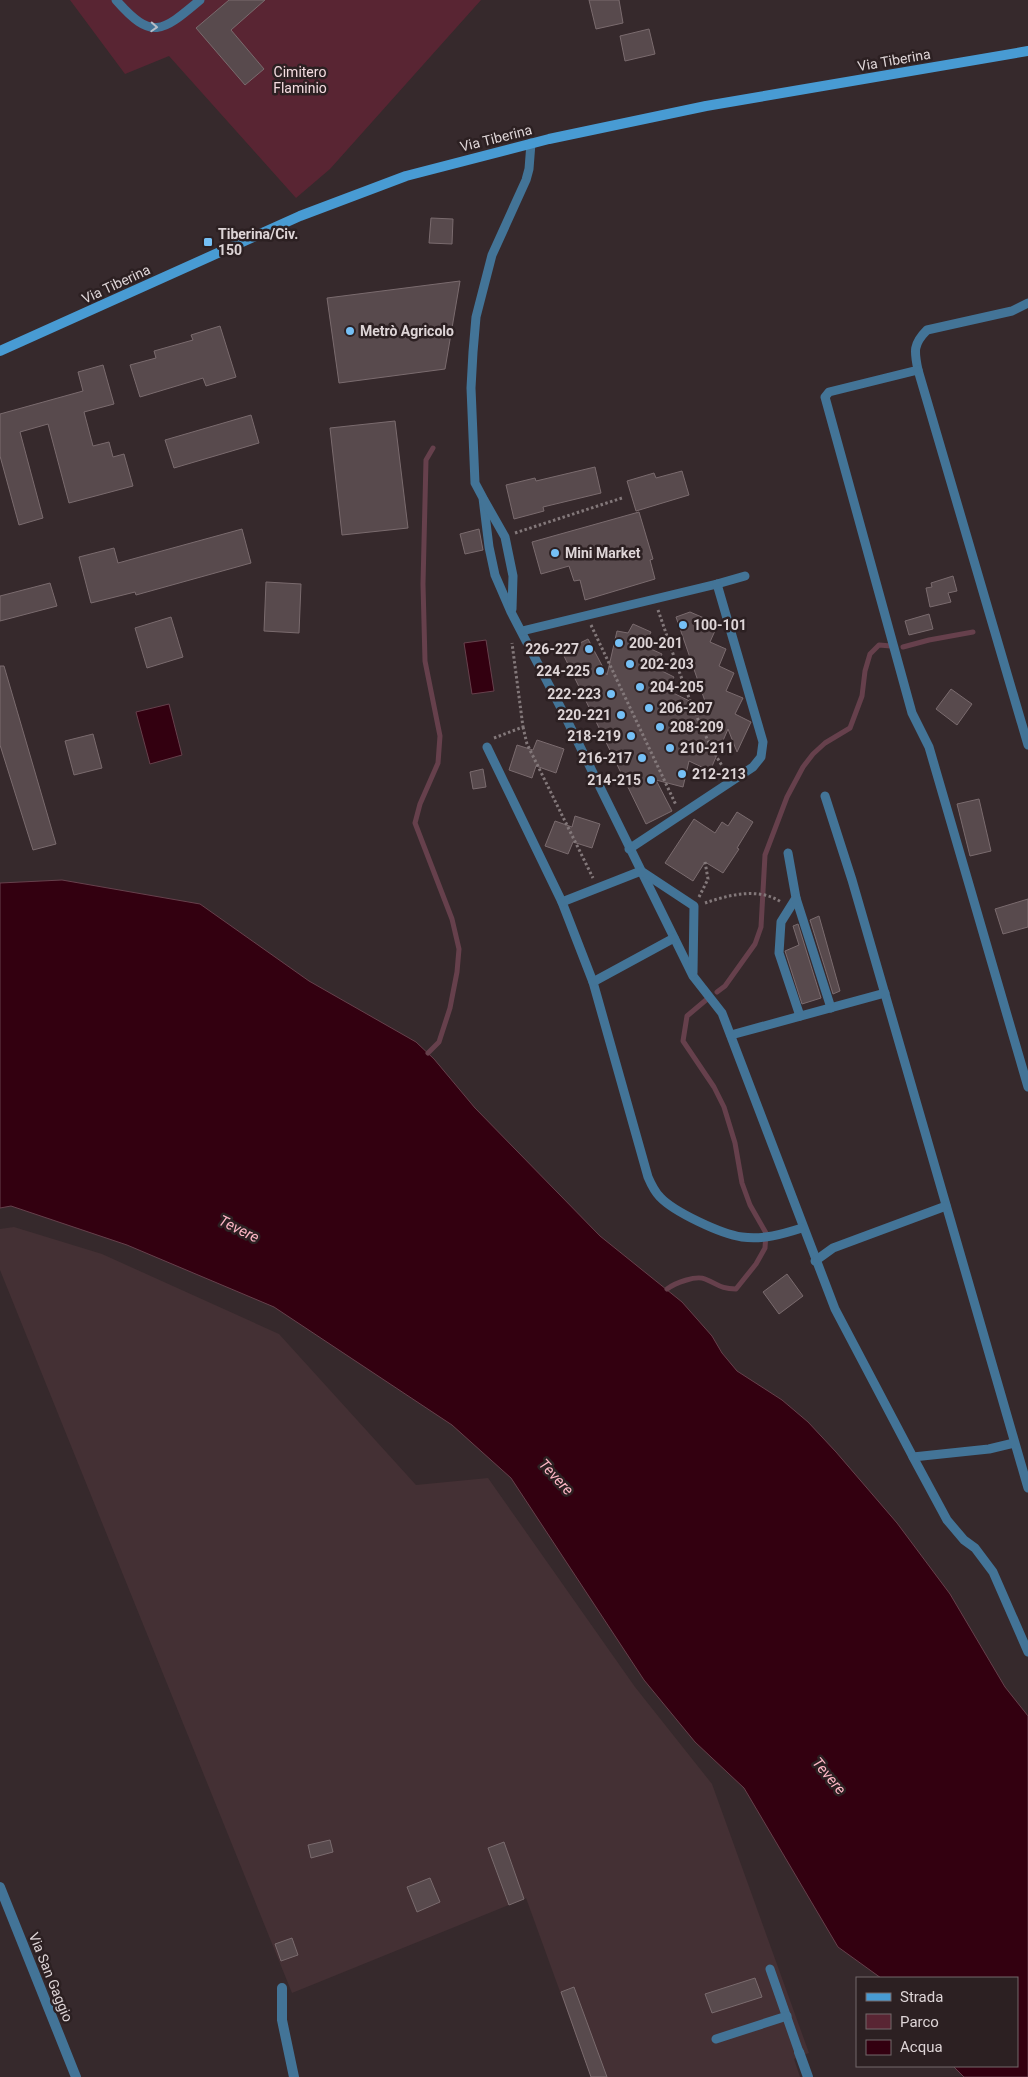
<svg xmlns="http://www.w3.org/2000/svg" width="1028" height="2077" font-family="Roboto,sans-serif">
  <style>
    .built { fill: #443034 }
    .green { fill: #592533 }
    .water { fill: #330010; stroke: #66404c }
    .lines { fill: none; stroke-linecap: round; stroke-linejoin: round }
    .stream { stroke: #66404c; stroke-width: 5 }
    .building { fill: #584a4d; stroke: #7a6b6e }
    .path { stroke: #83787a; stroke-width: 3; stroke-dasharray: 2.5 2.5; stroke-linecap: butt }
    .service { stroke: #437497; stroke-width: 9 }
    .minor { stroke: #437497; stroke-width: 10 }
    .secondary { stroke: #489bd3; stroke-width: 10 }
    .oneway { stroke: #b7bdc7 }
    .poi-dot { fill: #75c0f6; stroke: #2c2022; stroke-width: 2 }
    .labels { text-anchor: middle; stroke-width: 5; stroke-linejoin: round; paint-order: stroke }
    .street-label { font-size: 14px; fill: #ded5d7; stroke: #2c2022 }
    .park-label { font-size: 14px; fill: #f4dce0; stroke: #2c2022 }
    .poi-label { font-size: 14px; font-weight: bold; fill: #ded5d7; stroke: #2c2022; text-anchor: start }
    .water-label { font-size: 15px; font-style: italic; fill: #feb7c6; stroke: #2c2022 }
  </style>
  <rect width="100%" height="100%" fill="#36292c"/>
  <polygon class="built" points="14,1227 102,1254 279,1334 416,1485 488,1478 635,1687 712,1784 809,2053 794,2059 800,2077 591,2077 526,1898 292,1993 0,1270 0,1229"/>
  <polygon class="green" points="70,0 481,0 330,169 296,198 169,56 125,74"/>
  <g class="water">
    <polygon points="486,640 494,691 472,694 464,643"/>
    <polygon points="169,704 182,755 150,764 136,712"/>
    <polygon points="62,880 200,904 309,981 416,1042 434,1059 475,1108 600,1236 682,1302 712,1336 722,1353 737,1371 782,1400 808,1422 836,1452 897,1523 950,1594 1005,1687 1028,1716 1028,2077 964,2077 953,2066 1017,2066 1017,1978 881,1978 838,1947 744,1788 695,1742 644,1680 511,1478 452,1425 274,1307 127,1245 11,1206 0,1208 0,883"/>
  </g>
  <g class="lines">
    <g class="stream">
      <polyline points="903,647 929,640 973,632"/>
      <polyline points="717,992 725,986 755,944 761,927 765,855 787,797 803,767 813,754 825,743 850,728 862,696 865,671 870,654 879,645 891,646"/>
      <polyline points="428,1053 439,1042 450,1008 457,972 459,949 452,919 415,823 420,804 438,763 440,736 425,661 423,584 426,460 433,448"/>
      <path d="M667,1289C675,1283 696,1275 705,1279C718,1284 720,1289 736,1289L756,1264L765,1248L766,1233L750,1205L742,1183L735,1143L724,1107L714,1087L683,1041L687,1016L706,1000"/>
    </g>
  </g>
  <g class="building">
    <polygon points="229,0 265,0 231,30 264,69 245,85 196,28"/>
    <polygon points="589,0 619,0 623,23 596,29"/>
    <polygon points="649,29 655,54 625,61 620,36"/>
    <polygon points="431,218 453,219 452,244 429,243"/>
    <polygon points="460,281 445,369 339,383 327,298"/>
    <polygon points="220,326 236,377 206,386 203,378 140,397 130,365 156,358 154,351 193,340 191,335"/>
    <polygon points="103,365 114,404 84,412 93,446 109,442 113,457 124,454 133,486 69,503 48,424 20,432 43,518 19,525 0,456 0,414 83,391 78,372"/>
    <polygon points="251,415 259,443 174,468 165,440"/>
    <polygon points="395,421 408,528 342,535 330,428"/>
    <polygon points="595,467 601,493 543,507 544,511 514,519 506,485 535,478 536,481"/>
    <polygon points="682,471 689,495 636,511 627,481 654,473 656,478"/>
    <polygon points="639,512 653,559 650,560 655,579 585,600 580,580 574,581 569,566 541,574 532,542"/>
    <polygon points="242,529 251,563 136,595 135,592 91,603 79,557 114,548 118,563"/>
    <polygon points="479,529 483,550 465,554 460,534"/>
    <polygon points="953,576 957,591 948,593 951,602 930,607 926,588 932,587 931,583"/>
    <polygon points="266,582 301,584 299,633 264,631"/>
    <polygon points="50,583 57,606 0,621 0,596"/>
    <polygon points="690,612 718,624 710,642 726,649 719,666 734,673 726,691 743,698 735,714 751,722 737,752 728,729 710,771 689,761 683,787 656,780 672,811 646,824 562,652 588,639 607,675 617,631 628,633 633,624 651,632 644,646 662,654 656,668 674,677 667,690 708,710 676,617"/>
    <polygon points="929,614 933,629 909,635 905,621"/>
    <polygon points="171,617 183,657 147,668 135,628"/>
    <polygon points="0,666 4,666 56,844 33,850 0,745"/>
    <polygon points="951,689 972,704 957,725 936,709"/>
    <polygon points="93,734 102,768 74,775 65,741"/>
    <polygon points="537,740 564,749 556,773 536,766 532,778 509,770 517,745 533,750"/>
    <polygon points="483,769 486,787 473,789 470,772"/>
    <polygon points="979,799 991,851 970,856 957,804"/>
    <polygon points="737,812 753,822 737,848 739,849 723,873 705,862 693,881 665,863 694,819 715,833 722,822 728,826"/>
    <polygon points="575,816 600,824 592,848 573,842 568,854 545,846 555,821 572,827"/>
    <polygon points="1028,899 1028,927 1003,934 995,909"/>
    <polygon points="819,916 840,991 833,994 810,920"/>
    <polygon points="798,924 821,998 802,1004 785,951 799,945 793,926"/>
    <polygon points="787,1274 803,1296 779,1314 763,1292"/>
    <polygon points="330,1840 333,1852 311,1858 308,1845"/>
    <polygon points="504,1842 524,1899 509,1905 488,1848"/>
    <polygon points="430,1878 440,1902 417,1912 407,1887"/>
    <polygon points="292,1938 298,1955 281,1961 275,1944"/>
    <polygon points="755,1978 762,1997 712,2013 705,1994"/>
    <polygon points="574,1987 607,2077 591,2077 561,1992"/>
  </g>
  <g class="lines">
    <g class="path">
      <polyline points="515,533 622,498"/>
      <path d="M658,610C677,664 694,723 726,772"/>
      <polyline points="591,625 676,805"/>
      <polyline points="523,727 527,744 593,878"/>
      <polyline points="494,738 523,727 512,643"/>
      <polyline points="699,897 708,879 705,862"/>
      <path d="M705,903C728,895 759,887 781,902"/>
    </g>
    <g class="service">
      <path d="M116,0C152,41 162,32 200,0"/>
      <polyline points="531,143 529,169 526,180 492,255 476,317 473,352 471,388 475,483 483,498 489,547 495,575 511,612 563,712 693,976 722,1013 835,1309 913,1457 989,1449 1014,1443"/>
      <path d="M1028,303L1012,311L927,330C913,344 914,351 918,370L829,392L825,397L912,713L929,747L1028,1087"/>
      <polyline points="918,370 1028,745"/>
      <polyline points="484,500 505,537 513,576 512,609"/>
      <polyline points="522,631 717,584 745,576"/>
      <path d="M487,747L562,902L593,982L648,1177C651,1184 654,1191 660,1197C674,1212 721,1234 742,1237C763,1240 783,1234 802,1228"/>
      <polyline points="825,796 852,880 1028,1488"/>
      <polyline points="629,849 753,767 761,757 763,742 717,584"/>
      <polyline points="788,853 796,898 781,922 779,953 800,1016"/>
      <polyline points="796,898 831,1008"/>
      <polyline points="562,902 641,871 694,906 693,973"/>
      <polyline points="593,982 674,938"/>
      <polyline points="731,1035 885,993"/>
      <polyline points="815,1261 833,1248 946,1206"/>
      <polyline points="913,1457 947,1520 964,1540 975,1548 993,1572 1028,1652"/>
      <polyline points="770,1969 799,2052"/>
      <polyline points="716,2039 787,2016"/>
    </g>
    <g class="minor">
      <polyline points="0,1887 76,2077"/>
      <polyline points="282,1988 282,2020 294,2077"/>
      <polyline points="799,2052 808,2077"/>
    </g>
    <polyline class="secondary" points="0,351 300,216 406,176 549,139 706,106 1028,51"/>
  </g>
  <defs><path id="oneway-chevron" d="M-2-3.5L2.5 0L-2 3.5" fill="none" stroke-width="1.6" stroke-linecap="round" stroke-linejoin="round" transform="scale(1.25)"/></defs>
  <use class="oneway" href="#oneway-chevron" transform="translate(154 27) rotate(3)"/>
  <g class="poi-dot">
    <rect x="203" y="237" width="10" height="10" rx="2.5"/>
    <circle cx="350" cy="331" r="5"/>
    <circle cx="555" cy="553" r="5"/>
    <circle cx="683" cy="625" r="5"/>
    <circle cx="619" cy="643" r="5"/>
    <circle cx="589" cy="649" r="5"/>
    <circle cx="630" cy="664" r="5"/>
    <circle cx="600" cy="671" r="5"/>
    <circle cx="640" cy="687" r="5"/>
    <circle cx="611" cy="694" r="5"/>
    <circle cx="649" cy="708" r="5"/>
    <circle cx="621" cy="715" r="5"/>
    <circle cx="660" cy="727" r="5"/>
    <circle cx="631" cy="736" r="5"/>
    <circle cx="670" cy="748" r="5"/>
    <circle cx="642" cy="758" r="5"/>
    <circle cx="682" cy="774" r="5"/>
    <circle cx="651" cy="780" r="5"/>
  </g>
  <g class="labels">
    <g class="street-label">
      <text transform="translate(894 60) rotate(-10)" y="5">Via Tiberina</text>
      <text transform="translate(496 138) rotate(-14)" y="5">Via Tiberina</text>
      <text transform="translate(116 284) rotate(-25)" y="5">Via Tiberina</text>
      <text transform="translate(51 1977) rotate(68)" y="5">Via San Gaggio</text>
    </g>
    <g class="park-label">
      <text x="300" y="77">Cimitero<tspan x="300" dy="16">Flaminio</tspan></text>
    </g>
    <g class="poi-label">
      <text x="218" y="239">Tiberina/Civ.<tspan x="218" dy="16">150</tspan></text>
      <text x="360" y="336">Metrò Agricolo</text>
      <text x="565" y="558">Mini Market</text>
      <text x="693" y="630">100-101</text>
      <text x="629" y="648">200-201</text>
      <text x="579" y="654" text-anchor="end">226-227</text>
      <text x="640" y="669">202-203</text>
      <text x="590" y="676" text-anchor="end">224-225</text>
      <text x="650" y="692">204-205</text>
      <text x="601" y="699" text-anchor="end">222-223</text>
      <text x="659" y="713">206-207</text>
      <text x="611" y="720" text-anchor="end">220-221</text>
      <text x="670" y="732">208-209</text>
      <text x="621" y="741" text-anchor="end">218-219</text>
      <text x="680" y="753">210-211</text>
      <text x="632" y="763" text-anchor="end">216-217</text>
      <text x="692" y="779">212-213</text>
      <text x="641" y="785" text-anchor="end">214-215</text>
    </g>
    <g class="water-label">
      <text transform="translate(239 1229) rotate(26)" y="5">Tevere</text>
      <text transform="translate(556 1477) rotate(47)" y="5">Tevere</text>
      <text transform="translate(829 1776) rotate(50)" y="5">Tevere</text>
    </g>
  </g>
  <rect x="856" y="1977" width="162" height="90" fill="#2c2022" stroke="#73686a"/>
  <rect x="866" y="1993" width="25" height="8" fill="#489bd3" stroke="#73686a"/>
  <text x="900" y="2002" font-size="15" fill="#ded5d7">Strada</text>
  <rect x="866" y="2014" width="25" height="15" fill="#592533" stroke="#73686a"/>
  <text x="900" y="2027" font-size="15" fill="#ded5d7">Parco</text>
  <rect x="866" y="2040" width="25" height="15" fill="#330010" stroke="#73686a"/>
  <text x="900" y="2052" font-size="15" fill="#ded5d7">Acqua</text>
</svg>
